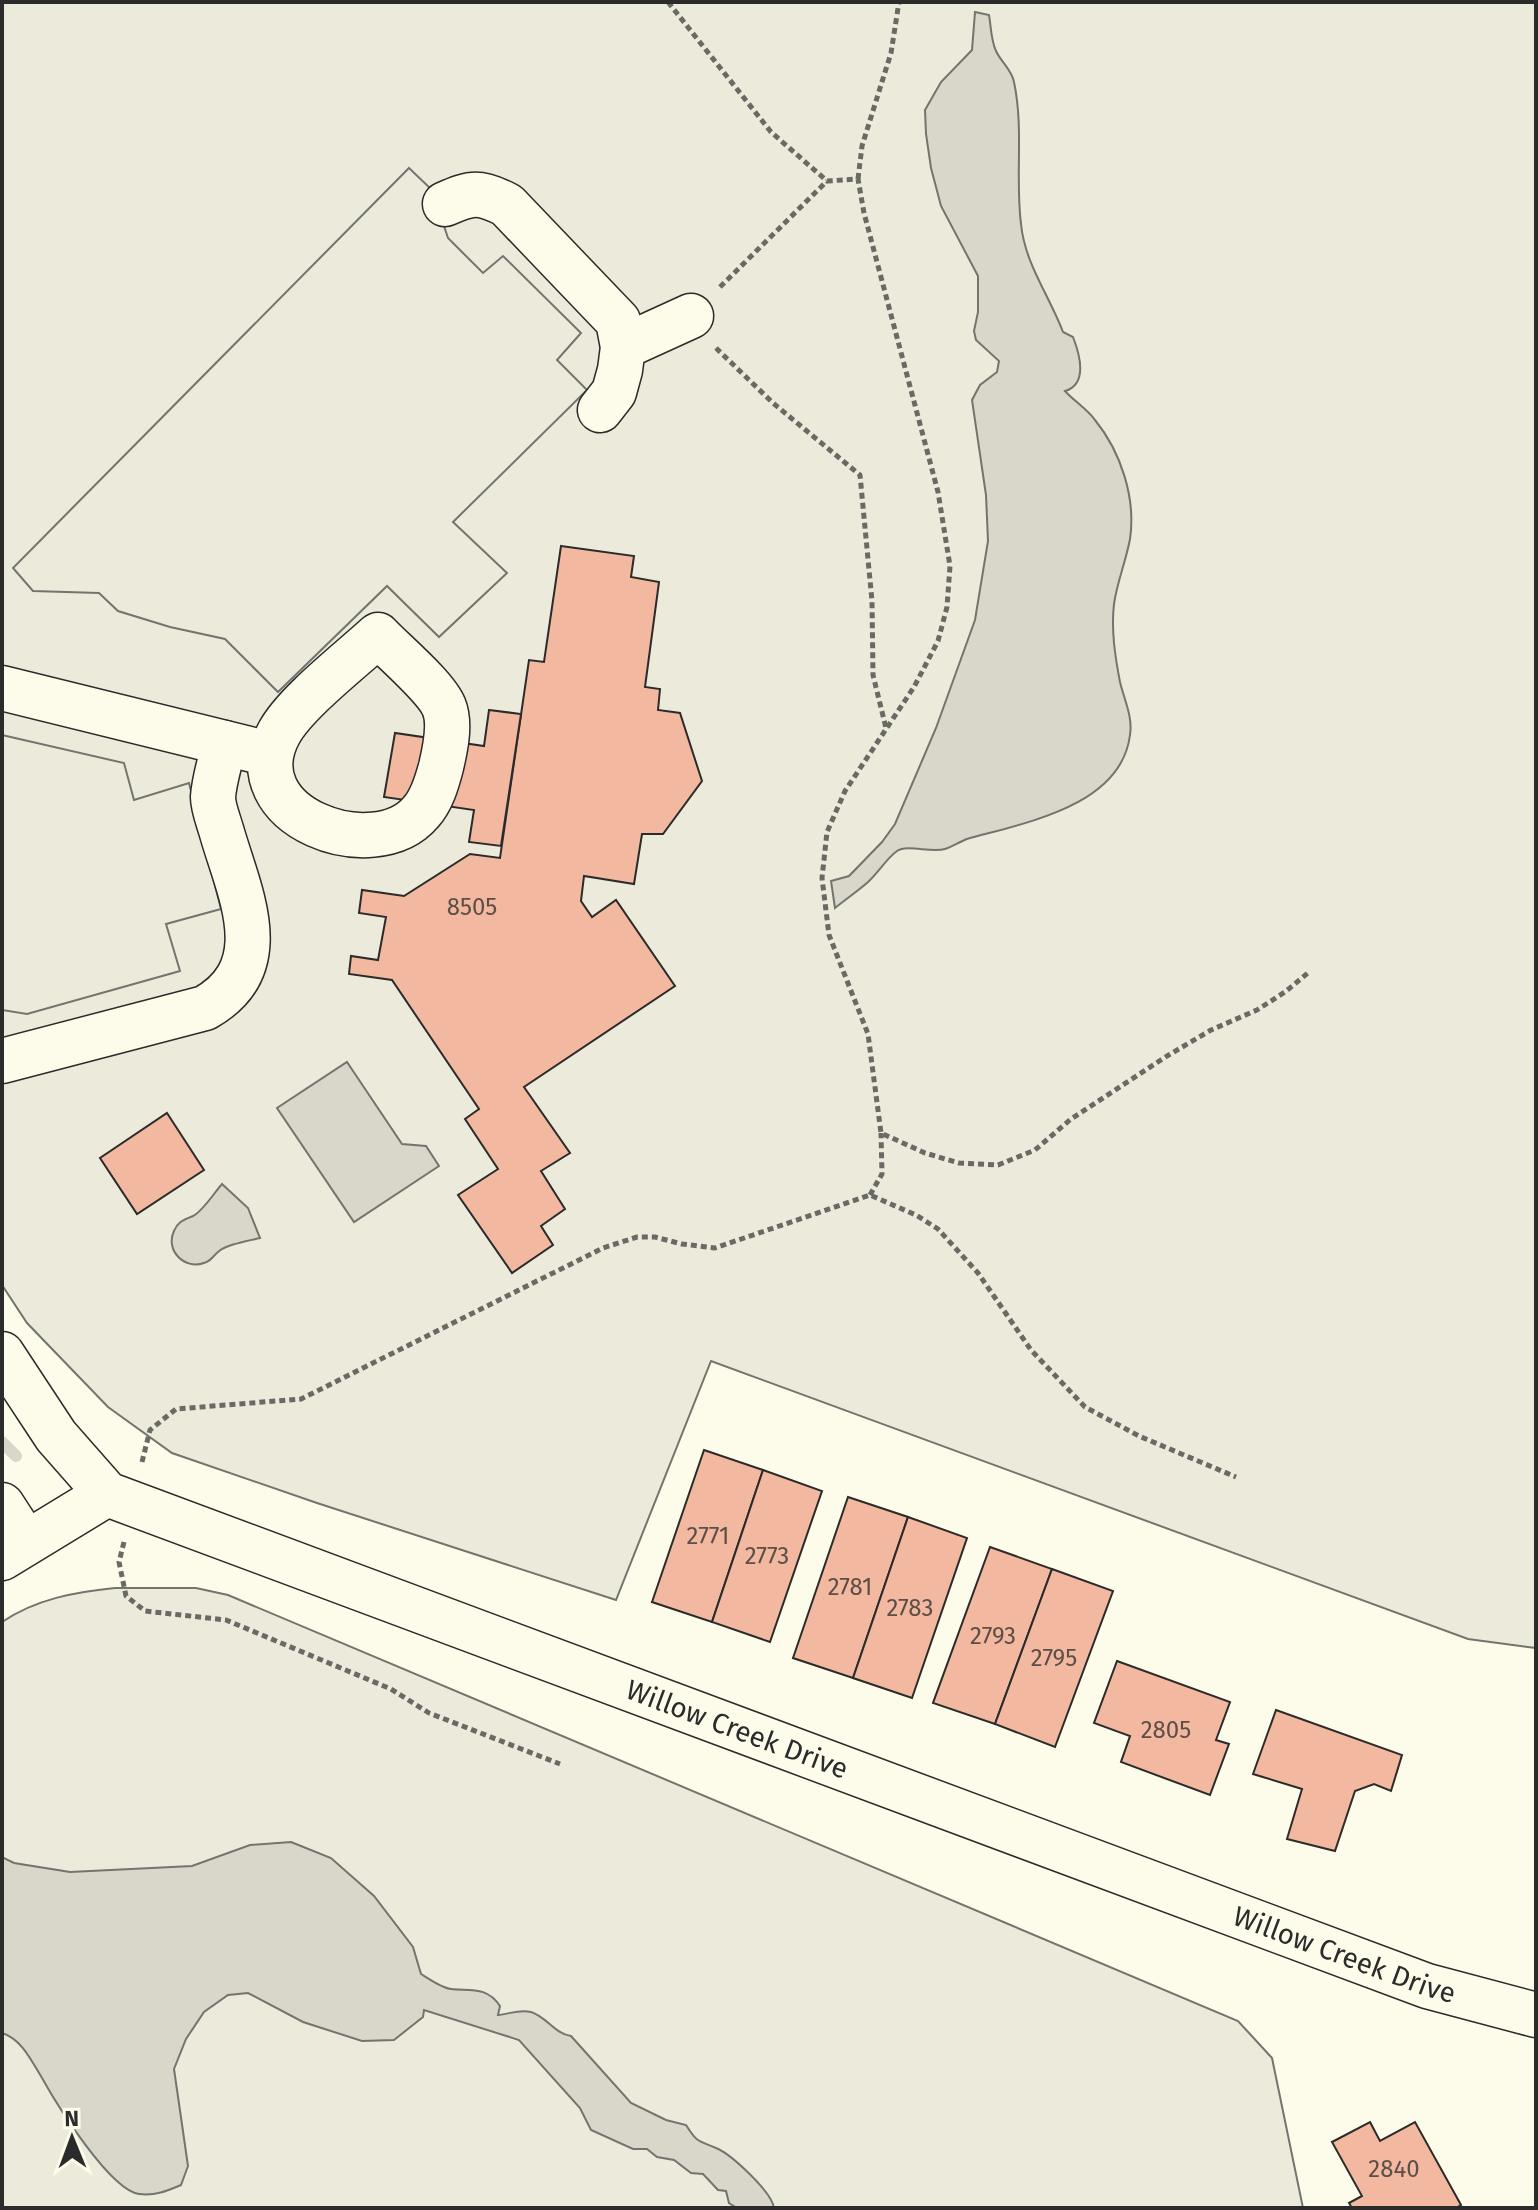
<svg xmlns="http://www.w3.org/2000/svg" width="1538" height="2210" font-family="'Fira Sans',sans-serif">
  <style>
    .green { fill: #ecebdb; stroke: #74746e; stroke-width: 2 }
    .parking { fill: #eceadb; stroke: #74746e; stroke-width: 2 }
    .water { fill: #d8d7c9; stroke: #74746e; stroke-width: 2 }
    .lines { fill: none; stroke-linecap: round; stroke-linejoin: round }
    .stream { stroke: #d8d7c9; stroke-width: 12 }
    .building { fill: #f2b8a0; stroke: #2b2b2b; stroke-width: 2 }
    .minor-casing { stroke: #2b2b2b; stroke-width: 47 }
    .path { stroke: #6a6964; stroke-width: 5; stroke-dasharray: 6 4; stroke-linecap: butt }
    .minor { stroke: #fdfbea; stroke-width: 44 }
    .labels { text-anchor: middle; stroke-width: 6; stroke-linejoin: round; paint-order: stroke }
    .number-label { font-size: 24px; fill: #5d4e48 }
    .street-label { font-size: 28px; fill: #2b2b2b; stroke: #fdfbea }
  </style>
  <rect width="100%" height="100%" fill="#fdfbea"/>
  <g class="green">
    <polygon points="2,2 1536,2 1536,1648 1468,1639 711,1361 616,1600 317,1503 172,1453 108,1407 27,1323 2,1285"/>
    <path d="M115,1588H196L228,1595L1238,2021L1272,2058L1303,2208H2V1622C36,1599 75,1592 115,1588Z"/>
  </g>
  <g class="parking">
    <polygon points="409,168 432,190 448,238 483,273 503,256 581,333 557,360 587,390 453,522 507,573 439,637 387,586 278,692 225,639 170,627 118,611 99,593 33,591 13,568"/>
    <polygon points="2,735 124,763 134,800 189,783 221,909 166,924 180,971 27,1014 2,1010"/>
  </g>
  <g class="water">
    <path d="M975,12L989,15C991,26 991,41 996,51C1001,62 1012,70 1014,82C1024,129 1015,177 1021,224C1025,264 1049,295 1063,332L1073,337C1080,355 1088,384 1065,391C1074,401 1087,409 1095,420C1121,452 1136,498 1130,539C1126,561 1117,582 1114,604C1111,630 1115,656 1120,682C1124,699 1133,717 1130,735C1121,807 1023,823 967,839C959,842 952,847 945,849C931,853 907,844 897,851C887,858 878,873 868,882C858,891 846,899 835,908L831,881L849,876L882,842L895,824L936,728L975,620L988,541L986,495L972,400L980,385L997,372L999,361L976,340L974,331L978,312V276L941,206L931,168L926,134L925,110L941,82L972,50Z"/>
    <polygon points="347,1062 402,1144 426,1146 439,1166 354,1222 277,1108"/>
    <path d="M222,1184L248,1208L260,1238C248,1241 227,1244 218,1252C213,1256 211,1261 204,1263C184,1270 165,1250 174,1231C178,1221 184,1220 193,1216C203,1211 214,1193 222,1184Z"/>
    <path d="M291,1842L331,1858L374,1896L413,1947L421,1974C429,1979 442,1988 451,1989C470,1991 487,1986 500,2006L498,2015C509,2014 520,2009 531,2012C547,2017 555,2034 571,2036L631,2103L666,2120L686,2125C698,2144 698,2140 716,2148C731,2154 772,2192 774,2208H737L729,2203L726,2191L718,2190L703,2174L691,2173L674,2160L657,2157L647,2149H633L591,2130L580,2108L519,2040L424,2010L423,2017L394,2040L362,2041L303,2022L248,1993L228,1995L204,2012L186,2039L174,2069L188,2166L181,2185C167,2191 155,2196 139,2194C110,2190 57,2105 42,2078C32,2062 22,2039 2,2033V1857L14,1863L70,1872L192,1866L250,1845Z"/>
  </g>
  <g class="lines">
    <polyline class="stream" points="2,1442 16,1456"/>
  </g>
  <g class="building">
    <polygon points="561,546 634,556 631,577 659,582 645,687 660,689 658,710 680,713 702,781 663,834 642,834 634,884 584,876 581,901 592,917 616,900 675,986 524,1087 570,1153 541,1171 565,1209 541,1226 553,1245 512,1273 458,1195 498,1169 465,1119 479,1109 392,980 349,974 351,956 378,960 386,917 359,913 362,890 404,896 470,854 500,858 529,660 544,662"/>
    <polygon points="489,710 521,714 501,846 469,842 474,810 384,797 395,733 484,746"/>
    <polygon points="167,1113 204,1170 137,1214 100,1158"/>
    <polygon points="704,1450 763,1470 712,1622 652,1602"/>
    <polygon points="763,1470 822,1491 770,1642 712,1622"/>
    <polygon points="848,1497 908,1517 853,1678 793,1658"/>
    <polygon points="908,1517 967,1538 912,1698 853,1678"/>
    <polygon points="990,1547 1052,1569 995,1724 933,1703"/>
    <polygon points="1052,1569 1113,1591 1055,1747 995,1724"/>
    <polygon points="1117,1661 1230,1702 1216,1740 1229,1744 1210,1795 1121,1762 1130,1736 1094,1723"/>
    <polygon points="1276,1710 1402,1755 1391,1791 1374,1784 1355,1791 1335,1851 1287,1839 1302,1789 1253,1774"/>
    <polygon points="1370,2122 1380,2141 1415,2122 1461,2205 1456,2208 1352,2208 1349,2203 1362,2196 1332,2142"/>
  </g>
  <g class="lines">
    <defs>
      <g id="minor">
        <path d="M445,204C472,192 480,191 507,205L618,321L623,347L620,370L614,392L600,410"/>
        <polyline points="623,347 691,316"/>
        <path d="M378,635C394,652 436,687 444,707C451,724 445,750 441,767C437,782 432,800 421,812C375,867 234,817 279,733C295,703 351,660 378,635Z"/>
        <polyline points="2,688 253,750"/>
        <path d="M2,1061L205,1008C277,967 240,895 222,833C219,822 213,808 213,797C214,780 221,760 224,743"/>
        <path id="s1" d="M2,1354L56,1436L107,1494L1427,1986L1536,2015"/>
        <polyline points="2,1505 26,1542"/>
        <polyline points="2,1558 107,1494"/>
      </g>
    </defs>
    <use href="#minor" class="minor-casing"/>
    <g class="path">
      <polyline points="668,2 771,132 827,181 858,179 864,213 938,492 950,566 947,607 938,641 914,687 845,791 827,832 822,878 829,935 868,1034 881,1133 925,1153 959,1163 998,1165 1035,1150 1071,1119 1167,1056 1211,1030 1257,1010 1285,992 1309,972"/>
      <polyline points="858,179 862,146 891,53 899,2"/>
      <polyline points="720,287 827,181"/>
      <polyline points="716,348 773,403 860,475 872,601 873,675 886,728"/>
      <polyline points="870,1195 882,1174 881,1133"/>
      <polyline points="142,1462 150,1430 176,1409 301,1399 603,1248 637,1237 655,1237 682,1244 715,1248 870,1195 916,1215 938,1229 978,1273 1031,1350 1085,1407 1139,1436 1236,1477"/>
      <polyline points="124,1542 119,1562 126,1596 145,1611 226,1620 391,1689 429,1713 560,1764"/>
    </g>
    <use href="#minor" class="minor"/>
  </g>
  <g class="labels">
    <g class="number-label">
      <text x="472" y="915">8505</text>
      <text x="708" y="1544">2771</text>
      <text x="767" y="1564">2773</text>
      <text x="850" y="1595">2781</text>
      <text x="910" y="1616">2783</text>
      <text x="993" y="1644">2793</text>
      <text x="1054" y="1666">2795</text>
      <text x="1166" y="1738">2805</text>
      <text x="1394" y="2177">2840</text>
    </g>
    <g class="street-label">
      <text dy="10" stroke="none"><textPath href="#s1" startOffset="848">Willow Creek Drive</textPath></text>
      <text dy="10" stroke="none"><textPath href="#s1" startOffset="1496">Willow Creek Drive</textPath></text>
    </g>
  </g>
  <rect width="1538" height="2210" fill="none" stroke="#2b2b2b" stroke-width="8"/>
  <g transform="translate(72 2138) rotate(359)" stroke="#fdfbea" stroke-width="6" paint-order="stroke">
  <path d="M0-6L14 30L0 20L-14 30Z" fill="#2b2b2b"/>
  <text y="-12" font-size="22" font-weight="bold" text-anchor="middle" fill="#2b2b2b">N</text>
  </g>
</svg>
